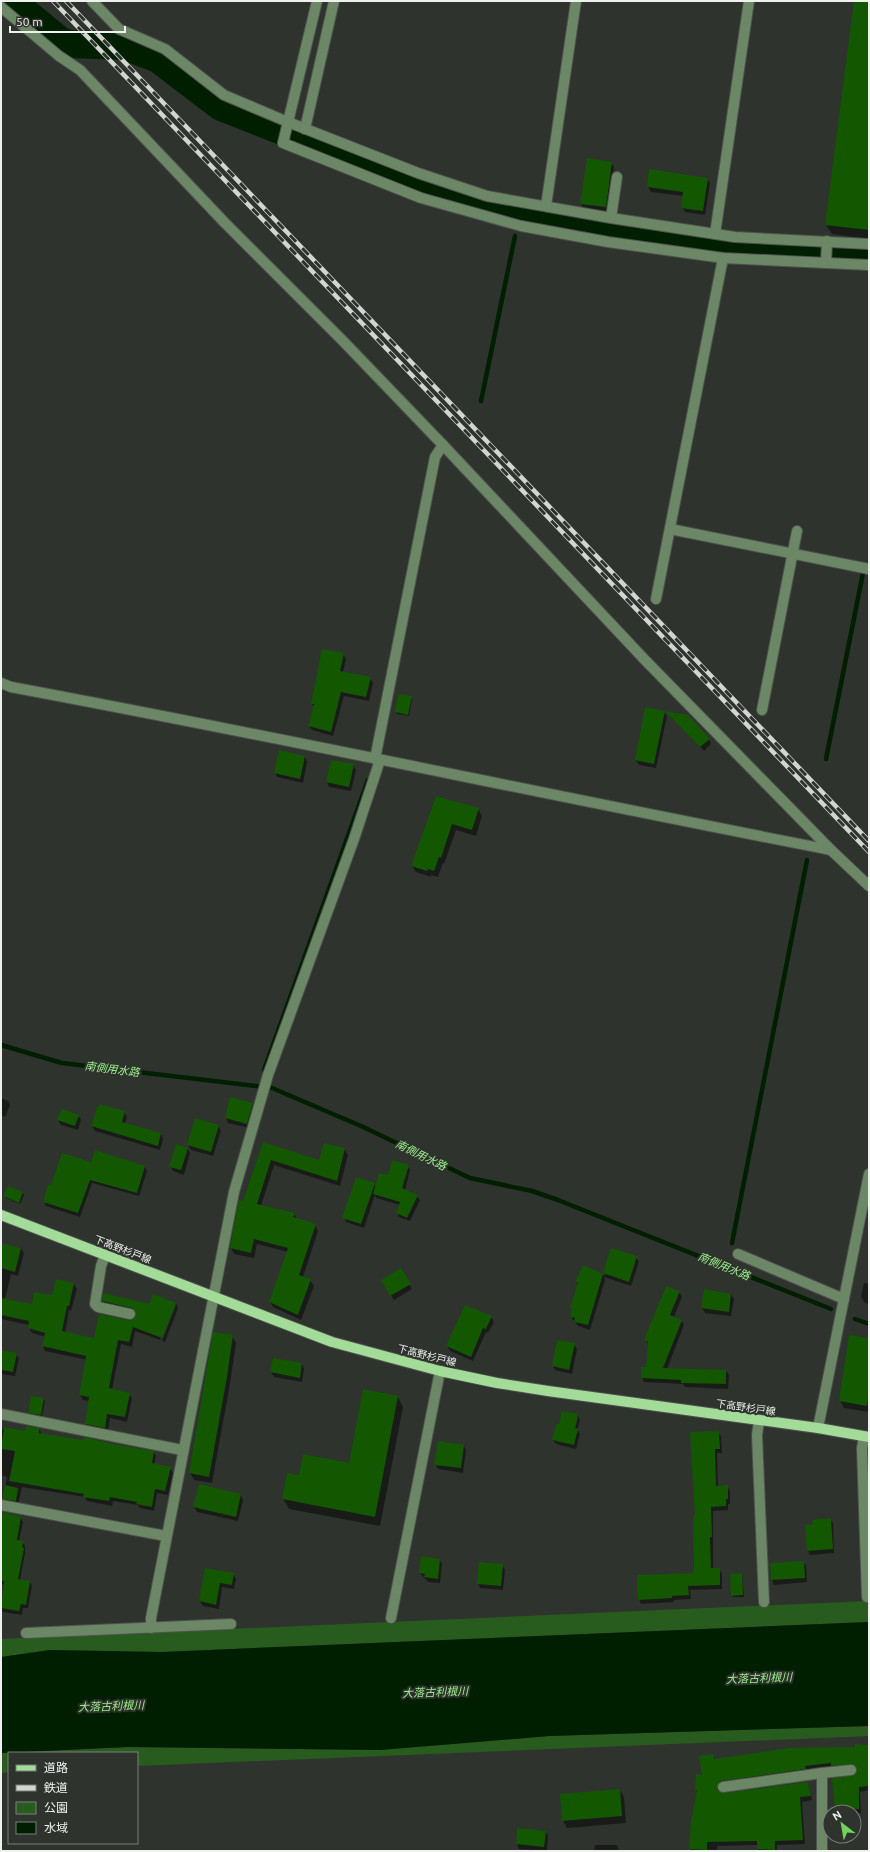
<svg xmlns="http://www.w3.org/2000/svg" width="870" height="1852" font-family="Ubuntu,'Noto Sans JP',sans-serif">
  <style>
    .green { fill: #285c1e }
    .water { fill: #001f00 }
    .shadow { fill: #0007; fill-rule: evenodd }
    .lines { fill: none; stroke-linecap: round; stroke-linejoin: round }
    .stream { stroke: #001f00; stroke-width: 4.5 }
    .river { stroke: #001f00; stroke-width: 28 }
    .building { fill: #135701 }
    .minor-casing { stroke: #4e514d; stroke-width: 12 }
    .major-casing { stroke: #4e514d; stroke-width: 12 }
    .minor { stroke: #6b8766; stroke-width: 10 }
    .major { stroke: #a3dc98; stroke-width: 10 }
    .rail-casing { stroke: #d2d5d2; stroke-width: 4.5 }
    .rail { stroke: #2f332e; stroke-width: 3; stroke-dasharray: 9; stroke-linecap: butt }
    .labels { text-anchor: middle; stroke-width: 4; stroke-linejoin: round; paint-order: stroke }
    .street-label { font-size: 10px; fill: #eef1ee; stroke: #2f332e }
    .water-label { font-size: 11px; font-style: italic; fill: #9bf18b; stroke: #2f332e }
  </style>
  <rect width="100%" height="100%" fill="#2f332e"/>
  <g class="green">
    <polygon points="869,1601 869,1622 162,1652 50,1650 1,1657 1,1639"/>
    <polygon points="869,1726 869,1736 137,1766 137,1753 9,1753 9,1772 1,1773 1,1753 128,1747 380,1750 549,1736"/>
  </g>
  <polygon class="water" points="869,1622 869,1726 549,1736 380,1750 128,1747 1,1753 1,1657 50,1650 162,1652"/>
  <g class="shadow">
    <polygon points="855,1 869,1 869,239 832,234 826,225"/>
    <polygon points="611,163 614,167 608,212 583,208 581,204"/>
    <polygon points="650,171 707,179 710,183 705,215 685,212 682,207 684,196 651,192 648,187"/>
    <polygon points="343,654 346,659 343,672 370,678 373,683 369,701 344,696 333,736 312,730 309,726 314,707 312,704"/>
    <polygon points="411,697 412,699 409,716 397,714 396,712"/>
    <polygon points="664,712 667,716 656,768 639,765 636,760"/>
    <polygon points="667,712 709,739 711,744 704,751"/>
    <polygon points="305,757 307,762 303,783 277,777 275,772"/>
    <polygon points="331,761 353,765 356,770 351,791 329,787 327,782"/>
    <polygon points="436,797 478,809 482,816 476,836 456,830 444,864 443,863 438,877 431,875 431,877 416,872 412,866"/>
    <polygon points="1,1098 8,1101 10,1105 5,1117 1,1115"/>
    <polygon points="231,1099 252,1104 255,1109 249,1128 228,1123 226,1118"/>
    <polygon points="124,1112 127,1117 125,1124 161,1134 163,1139 160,1150 95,1131 92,1126"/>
    <polygon points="78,1115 81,1120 78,1130 61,1125 58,1120"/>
    <polygon points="218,1126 221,1130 213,1156 191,1150 188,1145"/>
    <polygon points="263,1143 320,1161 344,1149 348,1155 340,1186 274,1165 261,1206 294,1214 297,1219 315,1225 318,1231 303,1277 310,1280 314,1286 301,1320 273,1307 270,1302 288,1252 257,1244 254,1258 234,1254 231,1248 240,1201 244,1202"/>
    <polygon points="188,1149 190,1153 184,1175 173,1171 170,1166"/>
    <polygon points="92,1164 145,1167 147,1171 139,1196 92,1183 80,1217 46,1206 44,1201 51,1186"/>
    <polygon points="408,1166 410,1170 405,1191 417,1196 420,1200 410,1221 399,1217 397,1213 400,1205 376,1198 375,1195 364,1228 346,1222 344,1218 374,1184 376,1187 389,1177"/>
    <polygon points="8,1187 23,1193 24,1195 20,1204 6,1198 5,1196"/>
    <polygon points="1,1244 21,1248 24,1253 18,1276 11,1274 5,1299 32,1305 53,1296 57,1280 74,1284 77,1289 71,1311 69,1310 65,1333 95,1339 136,1319 136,1313 106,1306 103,1301 150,1305 176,1303 178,1308 165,1342 162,1341 176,1305 174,1305 160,1340 135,1331 132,1347 121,1344 112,1390 129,1394 132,1398 127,1422 110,1418 108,1433 89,1429 86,1424 90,1401 83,1400 80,1395 87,1360 45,1351 43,1346 45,1337 32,1333 29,1328 29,1325 1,1319"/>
    <polygon points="636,1257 639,1262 631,1286 604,1277 605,1280 590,1330 578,1326 571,1317 573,1311 571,1308 578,1285 576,1282 584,1266 606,1276 604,1273"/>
    <polygon points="401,1270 412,1289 394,1300 382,1281"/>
    <polygon points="864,1283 869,1284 869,1304 865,1303 861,1297"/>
    <polygon points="679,1292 682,1297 674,1317 681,1320 684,1325 667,1369 726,1371 729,1375 728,1389 685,1387 683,1384 644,1382 642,1377 647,1368 649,1345 645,1340"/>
    <polygon points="731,1294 734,1299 731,1316 705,1313 702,1308"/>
    <polygon points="491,1317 494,1322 488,1333 486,1332 473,1361 450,1351 447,1346"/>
    <polygon points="232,1336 236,1343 230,1384 212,1483 194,1480 190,1473"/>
    <polygon points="850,1337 869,1339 869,1412 844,1408 840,1401"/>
    <polygon points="574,1344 577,1349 572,1374 555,1370 553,1366"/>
    <polygon points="1,1351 16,1354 19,1358 15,1376 1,1374"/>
    <polygon points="273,1359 302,1364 304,1369 302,1382 274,1377 271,1372"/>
    <polygon points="364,1391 398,1397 403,1407 380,1526 289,1509 283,1499 299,1476 349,1464"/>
    <polygon points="44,1399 45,1401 42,1417 30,1415 29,1413"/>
    <path d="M577,1415L580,1420L577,1430L580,1434L576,1449L556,1444L553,1440L560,1425ZM576,1418H578L574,1433L573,1432Z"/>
    <polygon points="1,1429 26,1433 39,1429 42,1434 153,1452 156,1456 154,1465 170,1468 173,1473 168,1495 157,1493 154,1511 140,1508 138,1505 113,1501 112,1506 87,1501 85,1497 22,1487 18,1505 7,1503 4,1497 7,1477 1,1475"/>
    <polygon points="718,1432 721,1436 722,1453 717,1453 718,1487 727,1486 730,1491 730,1504 728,1504 728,1510 713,1511 713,1569 719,1569 722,1574 722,1589 690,1590 691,1599 674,1600 674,1602 641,1604 639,1599 694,1574 695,1570 696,1516"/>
    <polygon points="464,1446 466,1450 463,1473 438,1469 435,1464"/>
    <polygon points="241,1495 243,1500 238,1521 197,1512 194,1507"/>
    <polygon points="1,1517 20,1517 23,1522 19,1541 23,1542 25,1546 25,1553 20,1580 30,1582 32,1586 28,1608 23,1608 22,1615 3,1612 1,1608 5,1585 1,1584"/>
    <polygon points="830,1519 833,1523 834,1553 810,1555 808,1551 814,1526"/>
    <polygon points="439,1559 442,1564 440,1583 428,1582 420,1573"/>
    <polygon points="804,1562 806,1566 807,1582 774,1585 772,1580"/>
    <polygon points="502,1565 505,1570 503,1590 480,1588 478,1583"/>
    <polygon points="206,1569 233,1574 236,1579 234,1589 222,1587 219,1609 203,1606 200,1601"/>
    <polygon points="742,1574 744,1597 733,1597 732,1596"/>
    <polygon points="869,1746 869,1790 860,1792 861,1813 837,1812 836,1810 858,1770 857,1768 835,1770 833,1767 807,1770 808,1773 721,1786 719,1792 724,1794 808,1783 812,1800 802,1802 805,1844 777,1845 777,1851 758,1851 758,1845 717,1846 717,1851 692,1851 690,1849 698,1793 696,1790 713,1755 716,1760"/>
    <polygon points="620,1790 624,1797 626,1823 567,1828 563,1821"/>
    <polygon points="546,1832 548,1836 547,1851 519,1849 517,1844"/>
    <polygon points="595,1845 617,1845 619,1851 594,1851"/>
  </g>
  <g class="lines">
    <g class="stream">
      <polyline points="481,401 515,236"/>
      <polyline points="826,759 863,573"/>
      <polyline points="1,1045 62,1063 272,1088 361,1126 470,1178 532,1191 558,1200 831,1309"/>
      <polyline points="264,1070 368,780"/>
      <polyline points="732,1243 807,860"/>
      <polyline points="855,1319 869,1324"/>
    </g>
    <polyline class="river" points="12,1 61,41 70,44 124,46 158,59 221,107 434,191 484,205 608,230 730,246 869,254"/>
  </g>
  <g class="building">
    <polygon points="854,1 869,1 869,230 825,225"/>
    <polygon points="587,158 612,162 606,207 580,204"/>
    <polygon points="649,169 708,178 703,211 681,208 683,192 647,187"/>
    <polygon points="322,649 344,653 340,671 371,677 366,697 341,692 331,732 308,726 314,704 311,704"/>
    <polygon points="398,694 412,696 408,715 395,712"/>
    <polygon points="645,707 665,711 654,764 635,760"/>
    <polygon points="665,711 688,715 710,739 700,747"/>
    <polygon points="279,750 305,756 300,779 274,773"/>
    <polygon points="331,760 354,764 349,787 326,782"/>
    <polygon points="436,796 479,808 472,830 452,824 441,858 439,857 434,871 428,869 427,871 411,866"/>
    <polygon points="230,1097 253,1103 247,1124 225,1118"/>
    <polygon points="100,1104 125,1111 122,1122 161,1133 158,1146 91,1126 97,1107 99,1107"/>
    <polygon points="62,1109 79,1115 75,1126 57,1120"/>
    <polygon points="195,1118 219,1125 211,1152 187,1145"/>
    <polygon points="263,1142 319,1160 324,1143 345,1148 337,1181 271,1160 257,1204 295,1213 293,1217 316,1224 299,1275 311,1279 298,1315 269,1302 288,1248 254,1239 251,1253 230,1248 239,1200 243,1201"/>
    <polygon points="176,1144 188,1148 181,1170 169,1167"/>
    <polygon points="95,1150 145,1166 137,1193 90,1180 78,1213 43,1202 48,1184 51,1185 62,1153 91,1162"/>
    <polygon points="392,1160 409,1165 402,1188 418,1195 407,1218 396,1213 400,1202 373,1194 379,1173 388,1175"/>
    <polygon points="356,1177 375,1183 361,1224 342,1218"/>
    <polygon points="8,1186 23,1192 19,1203 3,1196"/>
    <polygon points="1,1243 21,1248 15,1272 1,1268"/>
    <polygon points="611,1248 637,1256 629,1282 603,1273"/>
    <polygon points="583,1265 603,1274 588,1325 574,1322 575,1318 570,1317 572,1309 570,1308 578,1283 575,1282"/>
    <polygon points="401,1268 411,1284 390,1296 381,1280"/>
    <polygon points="56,1279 74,1283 69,1306 67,1306 62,1331 94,1338 99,1314 129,1320 132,1320 136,1316 136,1312 132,1308 102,1301 104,1293 149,1304 153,1294 176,1303 162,1338 133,1327 129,1342 118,1340 109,1388 130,1393 125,1417 107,1414 105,1428 85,1424 89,1397 79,1395 86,1356 42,1346 45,1333 28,1328 29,1321 1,1315 1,1298 32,1304 34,1292 52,1295"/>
    <polygon points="666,1286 680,1291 670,1315 682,1320 663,1368 726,1370 726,1384 681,1383 681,1380 641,1378 641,1367 646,1367 648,1342 644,1340"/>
    <polygon points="704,1289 731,1294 729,1312 701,1308"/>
    <polygon points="465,1305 492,1316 486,1329 483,1328 471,1357 446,1346"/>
    <polygon points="213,1332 233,1335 227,1377 209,1477 189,1473"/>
    <polygon points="849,1335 869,1338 869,1392 867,1406 839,1401"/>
    <polygon points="557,1340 575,1343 569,1370 552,1366"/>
    <polygon points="1,1350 17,1353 13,1372 1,1370"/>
    <polygon points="273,1358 302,1363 300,1378 270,1372"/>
    <polygon points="363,1389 398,1396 375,1517 282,1499 287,1473 299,1475 303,1454 349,1463"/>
    <polygon points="31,1396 44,1398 41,1415 28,1413"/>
    <polygon points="562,1411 578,1414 575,1428 578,1429 574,1445 552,1440 556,1424 559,1424"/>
    <polygon points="26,1426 39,1428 39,1433 83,1440 84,1437 117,1445 154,1451 152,1463 171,1467 165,1491 155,1489 152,1507 136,1504 137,1502 110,1497 109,1501 83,1497 84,1494 9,1481 15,1451 1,1449 4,1427 25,1431"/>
    <polygon points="719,1431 720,1449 715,1449 716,1486 728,1485 728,1499 726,1499 726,1506 711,1507 712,1537 710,1537 711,1568 720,1568 720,1585 688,1586 689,1595 672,1596 672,1598 638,1600 637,1575 693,1573 693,1569 694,1569 693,1515 695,1515 690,1432"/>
    <polygon points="438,1441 464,1445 461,1468 434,1465"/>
    <polygon points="199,1484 241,1494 236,1517 193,1507"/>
    <polygon points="5,1485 18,1488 16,1501 2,1499"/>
    <polygon points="1,1512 21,1517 17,1540 24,1541 22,1547 24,1548 18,1579 30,1581 26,1605 21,1604 19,1611 1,1608 4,1581 1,1581"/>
    <polygon points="831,1518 833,1549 807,1551 805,1525 813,1525 812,1520"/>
    <polygon points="421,1556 440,1559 438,1579 424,1577 425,1574 419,1573"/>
    <polygon points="804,1561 805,1578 771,1580 770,1563"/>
    <polygon points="479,1562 503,1564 501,1586 477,1584"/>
    <polygon points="205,1568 234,1573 232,1585 220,1583 216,1605 199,1601"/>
    <polygon points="742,1573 743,1595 731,1596 730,1574"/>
    <polygon points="855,1744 869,1745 869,1786 859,1787 859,1809 835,1810 832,1778 854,1775 857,1770 853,1764 831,1766 831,1763 805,1766 806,1769 722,1781 719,1782 717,1788 718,1791 724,1793 808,1782 811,1796 800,1797 803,1840 775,1841 775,1850 757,1849 757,1841 707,1842 707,1850 689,1849 691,1822 697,1790 695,1790 696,1774 702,1775 699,1756 714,1754 714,1759 790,1748 855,1747"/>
    <polygon points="620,1789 622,1816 562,1821 560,1794"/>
    <polygon points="517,1828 546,1831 544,1847 516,1844"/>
  </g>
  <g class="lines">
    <defs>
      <g id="minor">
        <polyline points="92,1 119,29 165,49 224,95 288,122 418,173 487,196 611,218 735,237 869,244"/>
        <polyline points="317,1 283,143 421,198 521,226 608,242 723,258 869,265"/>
        <polyline points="1,7 59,56 80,70 225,223 343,341 443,445 645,660 831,850 869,886"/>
        <polyline points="305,129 334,1"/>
        <polyline points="546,206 576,1"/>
        <polyline points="611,218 617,177"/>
        <polyline points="715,234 749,1"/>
        <polyline points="826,263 827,241"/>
        <polyline points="670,529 869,569"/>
        <polyline points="656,599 723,258"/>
        <path d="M1,683L11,687C285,738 557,797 831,850"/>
        <polyline points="762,710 797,531"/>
        <polyline points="375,759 435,457 443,445"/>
        <polyline points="738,1254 844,1299"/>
        <polyline points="105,1255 101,1266 95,1304 98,1307 130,1314"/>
        <polyline points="1,1414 182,1450"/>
        <polyline points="759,1421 757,1435 764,1602"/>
        <polyline points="818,1428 869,1174"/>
        <polyline points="864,1437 862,1448 867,1597"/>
        <polyline points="1,1505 166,1536"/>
        <polyline points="391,1618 440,1371"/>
        <polyline points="151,1628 151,1618 234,1192 268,1075 354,839 380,760"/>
        <polyline points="26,1633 231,1624"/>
        <polyline points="822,1773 822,1851"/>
        <polyline points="723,1787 822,1773 851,1770"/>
      </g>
      <polyline id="major" points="1,1215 332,1342 440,1371 497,1383 548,1391 818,1428 869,1437"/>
    </defs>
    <use href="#minor" class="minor-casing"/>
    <use href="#major" class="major-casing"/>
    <use href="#minor" class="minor"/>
    <use href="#major" class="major"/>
    <defs>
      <g id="rail">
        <polyline points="53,1 869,852"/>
        <polyline points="66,1 869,841"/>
      </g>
    </defs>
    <use href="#rail" class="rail-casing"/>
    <use href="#rail" class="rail"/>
  </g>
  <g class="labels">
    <g class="street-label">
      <text transform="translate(123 1249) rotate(21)" y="4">下高野杉戸線</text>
      <text transform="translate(427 1355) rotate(14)" y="4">下高野杉戸線</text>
      <text transform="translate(746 1407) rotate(8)" y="4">下高野杉戸線</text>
    </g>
    <g class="water-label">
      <text transform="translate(112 1069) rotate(7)" y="4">南側用水路</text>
      <text transform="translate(421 1155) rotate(26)" y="4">南側用水路</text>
      <text transform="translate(724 1266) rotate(22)" y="4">南側用水路</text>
      <text transform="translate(759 1678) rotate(-2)" y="4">大落古利根川</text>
      <text transform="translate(435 1692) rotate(-2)" y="4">大落古利根川</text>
      <text transform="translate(111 1706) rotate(-2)" y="4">大落古利根川</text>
    </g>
  </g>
  <rect width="870" height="1852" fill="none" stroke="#eef1ee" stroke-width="4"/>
  <rect x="8" y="1752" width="130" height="92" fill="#2f332e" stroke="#7b7f7b"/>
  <rect x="16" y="1765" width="20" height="6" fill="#a3dc98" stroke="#7b7f7b"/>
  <text x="44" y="1772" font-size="12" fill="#eef1ee">道路</text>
  <rect x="16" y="1785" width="20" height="6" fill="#d2d5d2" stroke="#7b7f7b"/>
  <text x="44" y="1792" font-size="12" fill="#eef1ee">鉄道</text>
  <rect x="16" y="1802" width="20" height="12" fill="#285c1e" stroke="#7b7f7b"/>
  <text x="44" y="1812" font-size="12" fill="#eef1ee">公園</text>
  <rect x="16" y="1822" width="20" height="12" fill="#001f00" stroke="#7b7f7b"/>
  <text x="44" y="1832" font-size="12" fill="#eef1ee">水域</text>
  <g transform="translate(842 1824) rotate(329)"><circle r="19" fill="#2f332e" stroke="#7b7f7b"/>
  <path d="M0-3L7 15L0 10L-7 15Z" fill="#71d35e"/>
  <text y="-6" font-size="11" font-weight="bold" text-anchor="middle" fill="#eef1ee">N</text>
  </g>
  <path d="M10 26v6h115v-6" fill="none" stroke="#eef1ee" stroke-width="2"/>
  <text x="16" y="26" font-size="12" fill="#eef1ee" stroke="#2f332e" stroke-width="3" paint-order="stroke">50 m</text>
</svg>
